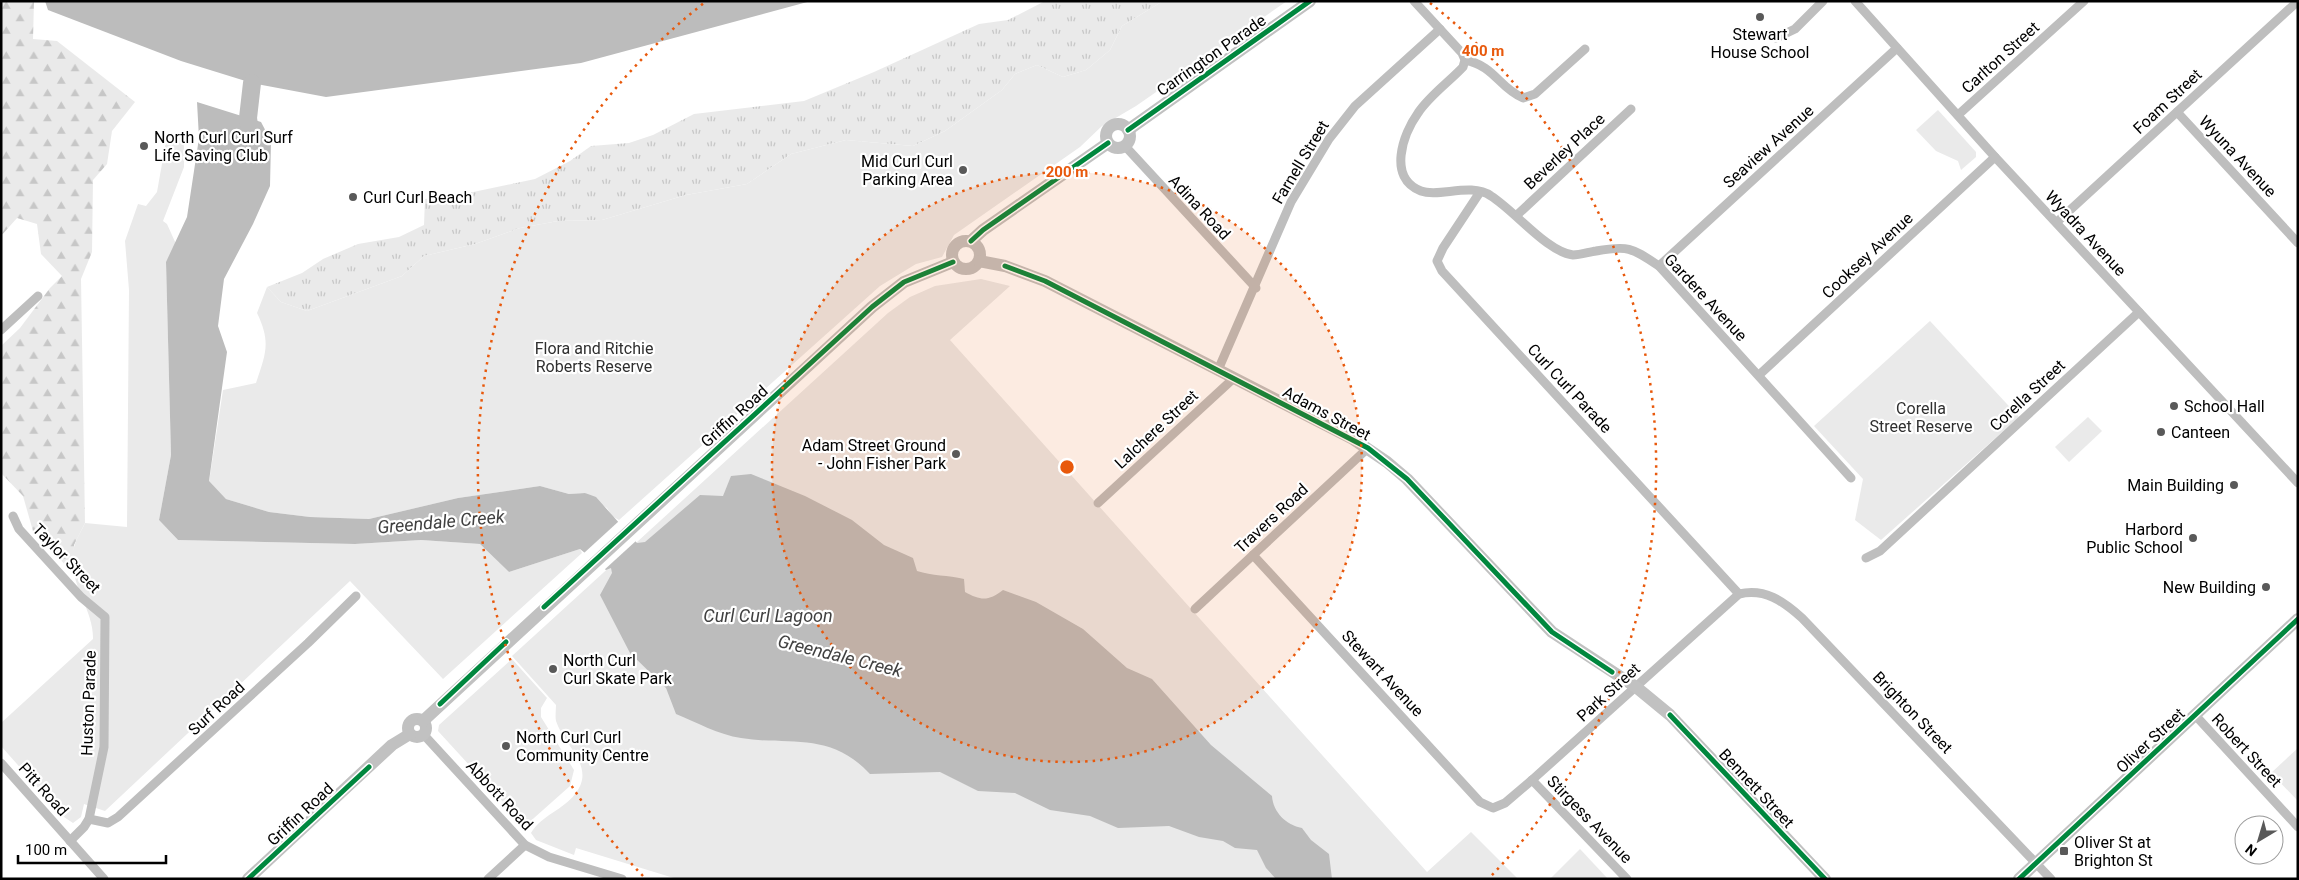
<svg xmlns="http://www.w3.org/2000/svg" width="2299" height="880" font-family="Roboto,sans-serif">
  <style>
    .grass { fill: url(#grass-tufts) }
    .forest { fill: url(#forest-firs) }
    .park { fill: #eaeaea }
    .water { fill: #bcbcbc }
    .pier { fill: #fff }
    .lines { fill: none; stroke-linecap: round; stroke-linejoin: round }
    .river { stroke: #bcbcbc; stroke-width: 18 }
    .street { stroke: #bebebe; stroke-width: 9 }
    .secondary { stroke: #c1c1c1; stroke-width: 12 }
    .cycleway-casing { stroke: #fff; stroke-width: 8 }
    .cycleway { stroke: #00873e; stroke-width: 5 }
    .ring { fill: none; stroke: #e8590c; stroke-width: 2.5; stroke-dasharray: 2.5 5 }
    .poi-dot { fill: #595959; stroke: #fff; stroke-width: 2 }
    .labels { text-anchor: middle; stroke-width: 4.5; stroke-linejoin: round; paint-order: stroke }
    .poi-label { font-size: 16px; fill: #000; stroke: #fff; text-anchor: start }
    .street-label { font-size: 16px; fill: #000; stroke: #fff }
    .park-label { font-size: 16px; fill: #2f2f2f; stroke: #fff }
    .water-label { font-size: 18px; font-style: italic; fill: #404040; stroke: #fff }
    .centre { fill: #e8590c; stroke: #fff; stroke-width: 2.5 }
    .ring-label { font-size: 15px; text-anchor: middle; font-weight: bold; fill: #e8590c; stroke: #fff; stroke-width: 4.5; stroke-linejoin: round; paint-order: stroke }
  </style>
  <defs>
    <pattern id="grass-tufts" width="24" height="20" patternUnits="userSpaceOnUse" patternTransform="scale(1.25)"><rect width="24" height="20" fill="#eaeaea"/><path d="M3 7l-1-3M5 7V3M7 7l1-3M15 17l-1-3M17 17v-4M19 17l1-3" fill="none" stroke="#c7c7c7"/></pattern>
    <pattern id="forest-firs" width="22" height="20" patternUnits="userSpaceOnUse" patternTransform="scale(1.25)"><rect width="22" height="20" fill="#eaeaea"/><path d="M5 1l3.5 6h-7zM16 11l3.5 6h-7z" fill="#c7c7c7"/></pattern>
  </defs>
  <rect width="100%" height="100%" fill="#fff"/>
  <polygon class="grass" points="1045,1 1163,1 1122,26 1110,50 1086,70 1063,77 1037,65 1015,74 1002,90 945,131 913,146 846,140 791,154 747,184 686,195 602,220 558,221 520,228 475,244 424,256 402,276 307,311 281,302 267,287 302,273 323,259 358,244 399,237 424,225 425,199 459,195 535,179 570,161 591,146 629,143 653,135 694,114 804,101 874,72 979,24 1008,20"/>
  <polygon class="forest" points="1,1 34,1 33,39 57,41 135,102 112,131 107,164 93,180 92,252 81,279 85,523 74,545 73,573 33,531 23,496 1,473 1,346 20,328 50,288 62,276 41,254 37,224 17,218 1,236"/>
  <g class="park">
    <path d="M1163,1H1287L1136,106L1102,126L1080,147L954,235L942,257L916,264L880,286L619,520L612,516L607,508L585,493L569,494L540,486L458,498L369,519L310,517L269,512L226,499L209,482L223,390L256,383C266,353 271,342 257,313L267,287L281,302L307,311L402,276L424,256L475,244L520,228L558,221L602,220L686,195L747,184L791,154L846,140L913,146L945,131L1002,90L1015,74L1037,65L1063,77L1086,70L1110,50L1122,26Z"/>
    <polygon points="1938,110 1976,152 1976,157 1961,170 1958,161 1936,151 1916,130"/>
    <path d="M184,130V167L163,221L167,224L176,244L166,262L171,455L159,520L178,540L355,544L421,540L480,544L509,572L580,549L582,553L443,679L350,581L105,811L84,804L81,817L73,823L64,817L1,746V723L93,639C94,607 63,577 75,544C77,537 82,530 85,523L127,527L129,290L125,241L138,204L146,206L157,192L166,141Z"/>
    <path d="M981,279L1010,286L950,340L1427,872L1471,832L1518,879H677L576,848L574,855L536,840L531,833C542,815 563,810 575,794C597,767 564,746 556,721C555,716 556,710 556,705L512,656L888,313L910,297L935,286Z"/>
    <polygon points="1930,321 2019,417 1881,540 1855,520 1863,479 1814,426"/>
    <polygon points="2088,417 2102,431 2069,462 2055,447"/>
    <polygon points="512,659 547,698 541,708 541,717 574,770 570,786 525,826 438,731 439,725"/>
    <polygon points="2298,748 2298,801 2271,773"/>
    <polygon points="1580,849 1608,879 1550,879"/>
  </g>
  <g class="water">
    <polygon points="45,1 811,1 581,63 326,97 252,83 181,61 48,10"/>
    <path d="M197,102L261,122L271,141L270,186L253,224L224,279L218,326L227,352L209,481L226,499L269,512L310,517L369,519L458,498L540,486L569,494L585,493L596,497L637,543L645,542L700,495L723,496L731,476L751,474L805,496L852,520L884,545L913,558L917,571C932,576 948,575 964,579L965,592C981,601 989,601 1003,590L1036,602L1083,629L1127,668L1152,679L1211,745L1272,796C1273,812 1286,825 1302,828L1311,840L1329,854L1332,879H1276L1266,868L1257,850L1235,848L1223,841L1199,837L1169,826L1118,828L1090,816L1050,810L1015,793L978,791L940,772L870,774C830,731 791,746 741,738C719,735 696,722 676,714L666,688L630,653L600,595L612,573L611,568L606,570L580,549L509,572L480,544L421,540L355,544L178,540L159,520L171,455L166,262L187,217L199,138Z"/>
  </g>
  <polygon class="pier" points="619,521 637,540 603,571 584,553"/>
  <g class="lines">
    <polyline class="river" points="251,140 248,118 252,83"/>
    <g class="street">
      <path d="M1414,1L1462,53L1465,60L1463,67C1449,82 1429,96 1418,113C1403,134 1387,178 1421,191C1439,198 1471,182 1491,196C1515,211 1547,252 1573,255C1580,255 1589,252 1596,251C1629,245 1632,248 1659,266L1851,478"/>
      <polyline points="1855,1 1995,157 2298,483"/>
      <polyline points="1776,38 1795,29 1823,1"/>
      <path d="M1465,60C1495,66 1498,87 1523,98L1535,94L1585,49"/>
      <polyline points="2177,112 2298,243"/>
      <polyline points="1958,115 2084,1"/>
      <polyline points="1125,146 1256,288"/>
      <polyline points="1480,192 1443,248 1437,261 1442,271 1739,594"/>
      <polyline points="1517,215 1631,109"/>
      <polyline points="2057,222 2298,1"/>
      <polyline points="1659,266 1897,48"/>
      <polyline points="1,330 38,296"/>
      <polyline points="1218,370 1291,202 1329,139 1355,106 1440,29"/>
      <polyline points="1759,375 1995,157"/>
      <polyline points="1098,503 1234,378"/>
      <polyline points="13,516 19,529 81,597 105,617 104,747 89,819 84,827 70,841"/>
      <path d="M1253,555L1480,802L1493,808L1505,803L1532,780L1739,594C1765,588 1783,601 1802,618L2051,879"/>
      <polyline points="1866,558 1880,551 2139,312"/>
      <polyline points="1195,609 1368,448"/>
      <polyline points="2195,715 2298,827"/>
      <polyline points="424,735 525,845 549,857 622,879"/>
      <polyline points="1,763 104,879"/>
      <polyline points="1532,780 1627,879"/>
      <polyline points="89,819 108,823 118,817 308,643 356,596"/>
      <polyline points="488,879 525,845"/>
    </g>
    <g class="secondary">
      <circle cx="1118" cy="136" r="12"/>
      <polyline points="1128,130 1310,1"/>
      <circle cx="966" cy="255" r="14"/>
      <polyline points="971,241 983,230 1108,143"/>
      <polyline points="979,261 1005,266 1045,281 1353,439 1387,462 1407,479 1552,632 1636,687 1670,715 1825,879"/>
      <circle cx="417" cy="728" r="9"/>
      <polyline points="423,721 872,307 904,282 953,262"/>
      <polyline points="248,879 392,745 410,734"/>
      <polyline points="2019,879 2298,619"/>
    </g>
    <defs>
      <g id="cycleway">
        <polyline points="1128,130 1310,1"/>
        <polyline points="971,241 983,230 1108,143"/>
        <polyline points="1005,266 1045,281 1368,448 1407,479 1552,632 1612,672"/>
        <polyline points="544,607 872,307 904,282 953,262"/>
        <polyline points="440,704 506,642"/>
        <polyline points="1670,715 1825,879"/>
        <polyline points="248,879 369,767"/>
        <polyline points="2019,879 2298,619"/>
      </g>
    </defs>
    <use href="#cycleway" class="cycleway-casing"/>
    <use href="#cycleway" class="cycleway"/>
  </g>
  <circle cx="1067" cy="467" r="295" fill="#e8590c" fill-opacity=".12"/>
  <g class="ring">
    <circle cx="1067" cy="467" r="295"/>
    <path d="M643 876A589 589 0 0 1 704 3M1430 3A589 589 0 0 1 1491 876"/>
  </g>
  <g class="poi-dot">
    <circle cx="1760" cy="17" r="5"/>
    <circle cx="144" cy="146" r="5"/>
    <circle cx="963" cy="170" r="5"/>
    <circle cx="353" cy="197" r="5"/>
    <circle cx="2174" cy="406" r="5"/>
    <circle cx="2161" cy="432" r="5"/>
    <circle cx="956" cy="454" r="5"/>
    <circle cx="2234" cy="485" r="5"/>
    <circle cx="2193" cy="538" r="5"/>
    <circle cx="2266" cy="587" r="5"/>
    <circle cx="553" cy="669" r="5"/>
    <circle cx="506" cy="746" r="5"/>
    <rect x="2059" y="846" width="10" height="10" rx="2.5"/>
  </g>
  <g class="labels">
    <g class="poi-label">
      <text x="1760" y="40" text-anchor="middle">Stewart<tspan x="1760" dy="18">House School</tspan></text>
      <text x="154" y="143">North Curl Curl Surf<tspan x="154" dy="18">Life Saving Club</tspan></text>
      <text x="953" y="167" text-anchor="end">Mid Curl Curl<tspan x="953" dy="18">Parking Area</tspan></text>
      <text x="363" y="203">Curl Curl Beach</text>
      <text x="2184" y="412">School Hall</text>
      <text x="2171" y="438">Canteen</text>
      <text x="946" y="451" text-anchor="end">Adam Street Ground<tspan x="946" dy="18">- John Fisher Park</tspan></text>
      <text x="2224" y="491" text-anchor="end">Main Building</text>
      <text x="2183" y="535" text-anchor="end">Harbord<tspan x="2183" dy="18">Public School</tspan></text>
      <text x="2256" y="593" text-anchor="end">New Building</text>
      <text x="563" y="666">North Curl<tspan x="563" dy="18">Curl Skate Park</tspan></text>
      <text x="516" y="743">North Curl Curl<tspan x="516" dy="18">Community Centre</tspan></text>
      <text x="2074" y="848">Oliver St at<tspan x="2074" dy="18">Brighton St</tspan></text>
    </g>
    <g class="street-label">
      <text transform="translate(1211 55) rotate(-35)" y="6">Carrington Parade</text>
      <text transform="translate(2000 57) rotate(-42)" y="6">Carlton Street</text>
      <text transform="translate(2167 101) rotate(-43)" y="6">Foam Street</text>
      <text transform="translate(1768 146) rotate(-42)" y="6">Seaview Avenue</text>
      <text transform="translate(1564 151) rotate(-43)" y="6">Beverley Place</text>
      <text transform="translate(2238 156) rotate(47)" y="6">Wyuna Avenue</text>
      <text transform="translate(1300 162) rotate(-59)" y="6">Farnell Street</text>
      <text transform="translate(1200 207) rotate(47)" y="6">Adina Road</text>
      <text transform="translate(2086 233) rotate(47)" y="6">Wyadra Avenue</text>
      <text transform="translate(1867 255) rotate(-43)" y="6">Cooksey Avenue</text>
      <text transform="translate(1706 297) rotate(47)" y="6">Gardere Avenue</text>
      <text transform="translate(1570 388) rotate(47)" y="6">Curl Curl Parade</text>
      <text transform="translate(2027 395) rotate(-43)" y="6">Corella Street</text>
      <text transform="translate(1327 413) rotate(28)" y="6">Adams Street</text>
      <text transform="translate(734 416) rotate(-42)" y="6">Griffin Road</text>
      <text transform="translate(1156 429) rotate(-43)" y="6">Lalchere Street</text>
      <text transform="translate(1271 518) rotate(-43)" y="6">Travers Road</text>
      <text transform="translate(67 558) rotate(46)" y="6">Taylor Street</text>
      <text transform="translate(1383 673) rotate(47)" y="6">Stewart Avenue</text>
      <text transform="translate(1608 692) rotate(-42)" y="6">Park Street</text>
      <text transform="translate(88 703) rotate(-88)" y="6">Huston Parade</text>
      <text transform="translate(216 708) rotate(-43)" y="6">Surf Road</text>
      <text transform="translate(1913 712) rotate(46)" y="6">Brighton Street</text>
      <text transform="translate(2150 740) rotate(-43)" y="6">Oliver Street</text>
      <text transform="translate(2247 750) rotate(47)" y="6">Robert Street</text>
      <text transform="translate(1757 788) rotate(47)" y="6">Bennett Street</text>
      <text transform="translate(44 789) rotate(48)" y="6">Pitt Road</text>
      <text transform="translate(500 795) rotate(47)" y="6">Abbott Road</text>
      <text transform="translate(300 814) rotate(-43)" y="6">Griffin Road</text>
      <text transform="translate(1590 819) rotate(46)" y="6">Stirgess Avenue</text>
    </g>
    <g class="park-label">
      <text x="594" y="354">Flora and Ritchie<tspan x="594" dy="18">Roberts Reserve</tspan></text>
      <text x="1921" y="414">Corella<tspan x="1921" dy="18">Street Reserve</tspan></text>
    </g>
    <g class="water-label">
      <text transform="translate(441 522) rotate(-5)" y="6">Greendale Creek</text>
      <text x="768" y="622">Curl Curl Lagoon</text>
      <text transform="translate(840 656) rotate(14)" y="6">Greendale Creek</text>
    </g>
  </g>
  <circle cx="1067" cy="467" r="8" class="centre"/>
  <g class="ring-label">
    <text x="1483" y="56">400 m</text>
    <text x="1067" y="177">200 m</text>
  </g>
  <rect width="2299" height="880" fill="none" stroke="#000000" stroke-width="5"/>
  <g transform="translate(2259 840) rotate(218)"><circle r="24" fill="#ffffff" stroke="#999999"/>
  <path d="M0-4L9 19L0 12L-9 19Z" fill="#595959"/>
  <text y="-8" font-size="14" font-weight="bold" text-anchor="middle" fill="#000000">N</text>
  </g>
  <path d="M18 855v8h148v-8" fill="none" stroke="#000000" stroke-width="2.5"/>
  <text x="25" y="855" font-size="15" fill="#000000" stroke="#ffffff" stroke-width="4" paint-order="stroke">100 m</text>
</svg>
